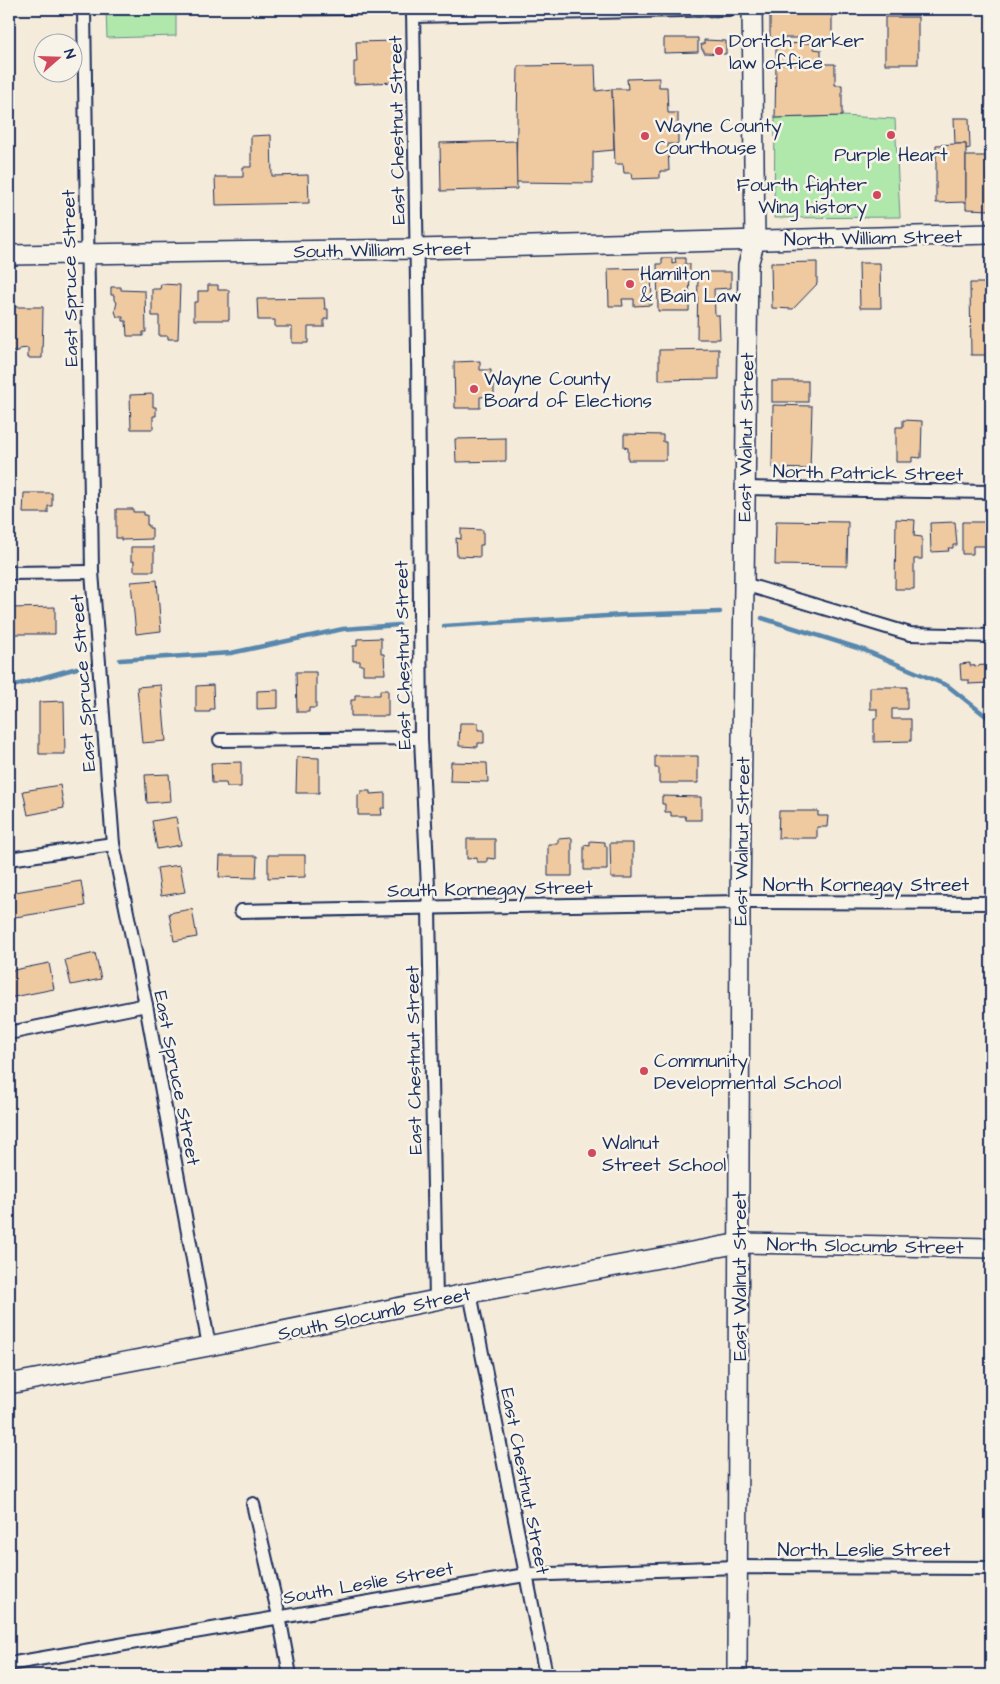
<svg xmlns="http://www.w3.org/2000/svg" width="1000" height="1684" font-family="'Architects Daughter',sans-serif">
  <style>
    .green { fill: #b0e8ac; stroke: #668c85 }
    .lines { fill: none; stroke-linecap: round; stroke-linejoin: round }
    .stream { stroke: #5887ad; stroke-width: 4.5 }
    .building { fill: #efcaa0; stroke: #1b2f5e }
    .street-casing { stroke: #1b2f5e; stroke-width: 16 }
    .secondary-casing { stroke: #1b2f5e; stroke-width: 22 }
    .street { stroke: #f7f3e8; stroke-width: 12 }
    .secondary { stroke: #f7f3e8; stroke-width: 19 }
    .poi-dot { fill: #d1495b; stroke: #f7f3e8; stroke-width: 2 }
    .labels { text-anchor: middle; stroke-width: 5; stroke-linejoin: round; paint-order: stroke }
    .poi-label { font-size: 19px; fill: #1b2f5e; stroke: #f7f3e8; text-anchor: start }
    .street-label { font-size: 19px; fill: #1b2f5e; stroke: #f7f3e8 }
  </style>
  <rect width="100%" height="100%" fill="#f5ebda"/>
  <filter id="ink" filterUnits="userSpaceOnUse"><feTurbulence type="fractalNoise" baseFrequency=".02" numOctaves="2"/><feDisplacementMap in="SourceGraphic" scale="10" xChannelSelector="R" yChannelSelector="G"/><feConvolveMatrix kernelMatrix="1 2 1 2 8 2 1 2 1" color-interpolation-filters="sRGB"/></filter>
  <g filter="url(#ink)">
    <g class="green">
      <polygon points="106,9 176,9 176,36 107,38"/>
      <polygon points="842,116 895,119 900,217 774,218 775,118"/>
    </g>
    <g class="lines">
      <g class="stream">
        <polyline points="762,618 864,650 948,686 991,720"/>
        <polyline points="444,626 623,615 720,612"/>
        <polyline points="120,660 231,653 343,629 399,625"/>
        <polyline points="9,687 77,668"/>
      </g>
    </g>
    <g class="building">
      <polygon points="295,9 383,9 383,15 301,16 301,9"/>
      <rect x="770" y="9" width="62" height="29"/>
      <rect x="885" y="17" width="33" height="47"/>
      <polygon points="664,38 698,38 698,52 664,53"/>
      <polygon points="704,40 726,41 726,54 704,53 704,50 702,50 701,44 704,44"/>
      <polygon points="396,41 395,82 354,84 354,62 357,62 356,42"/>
      <polygon points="813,43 814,49 821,50 821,64 776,64 776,44"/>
      <polygon points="776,64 835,64 835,85 842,85 842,116 775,118"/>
      <polygon points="595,65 596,91 612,89 614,150 593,152 593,183 516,182 518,66"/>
      <polygon points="659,78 659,87 667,87 668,113 678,113 678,144 668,144 669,171 660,171 660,178 632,179 631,173 624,173 623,164 615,164 612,89 628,89 627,79"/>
      <rect x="988" y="78" width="3" height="27"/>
      <polygon points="954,118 969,118 970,148 966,149 966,144 955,144"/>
      <polygon points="271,135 272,176 308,175 309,203 216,205 215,177 243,177 243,167 251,167 251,136"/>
      <polygon points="516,141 517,189 441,191 440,143"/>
      <polygon points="955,144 966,144 966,202 936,203 936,145"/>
      <polygon points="966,156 991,156 991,210 966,209"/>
      <polygon points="662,258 672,258 672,264 676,263 675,258 685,258 685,264 690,264 689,311 658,311 657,264 662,264"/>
      <polygon points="817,262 817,284 793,309 772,308 771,263"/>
      <polygon points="859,263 880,263 881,308 860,308"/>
      <polygon points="651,268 652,305 634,306 634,299 622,299 623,306 609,306 608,269"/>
      <polygon points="698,272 731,272 731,288 714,289 715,315 719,315 720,339 697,339"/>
      <polygon points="970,283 991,283 991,355 971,355"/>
      <polygon points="161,284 180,285 178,339 168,339 168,336 159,336 159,316 152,316 152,289 160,289"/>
      <polygon points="208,285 218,285 218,290 229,290 229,320 194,320 194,302 198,302 198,291 208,291"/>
      <polygon points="111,287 121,287 121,290 145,291 146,332 143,332 143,336 127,336 126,321 123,321 123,317 117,317 115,311 117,302 114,300 114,295 111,295"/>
      <polygon points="324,298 325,309 328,309 328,319 324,319 324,327 308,327 308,343 292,343 292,327 275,327 275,320 258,320 257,299"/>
      <polygon points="10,307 43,307 42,358 28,358 28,348 19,349 19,352 10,352"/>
      <polygon points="719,349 719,379 659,380 659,350"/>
      <polygon points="480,361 480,370 491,370 491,374 494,374 494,396 480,397 480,408 455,408 454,362"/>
      <rect x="772" y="381" width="36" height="21"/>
      <polygon points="153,394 153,407 156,407 156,416 153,416 153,429 131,429 130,395"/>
      <polygon points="773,405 812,406 810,469 772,468"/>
      <polygon points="903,420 922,421 921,458 912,457 912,462 896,462 896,427 903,427"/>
      <polygon points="624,434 663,435 663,442 666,442 666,460 628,460 628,448 624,447"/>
      <polygon points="506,438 506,461 456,462 455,439"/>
      <polygon points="24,493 52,493 52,506 48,506 48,513 23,513"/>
      <polygon points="116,509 133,509 133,512 144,512 144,515 147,515 147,525 149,525 149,528 152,528 152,539 121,540 121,538 116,538"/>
      <polygon points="896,519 915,520 914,536 922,537 922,559 914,559 914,589 895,589"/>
      <polygon points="776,521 848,522 847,566 775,565"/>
      <polygon points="955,522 957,545 953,545 953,548 948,548 949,551 931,552 930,523"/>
      <polygon points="962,522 986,522 986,546 973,546 973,554 962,554"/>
      <polygon points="461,529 483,530 483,545 480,545 480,557 457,556 456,538 461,539"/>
      <polygon points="131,547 154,547 154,571 134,571 134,561 131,561"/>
      <polygon points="157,580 161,631 136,634 131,582"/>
      <polygon points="55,607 55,634 9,634 9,608"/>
      <polygon points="381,638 381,654 384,654 385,674 363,674 363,665 360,665 360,661 353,661 353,646 357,646 357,639"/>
      <polygon points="970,663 970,666 987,665 988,683 969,684 969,680 961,680 960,664"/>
      <polygon points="296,672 316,672 316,708 309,708 309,712 297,712"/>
      <polygon points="161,685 166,741 142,743 137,687"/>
      <polygon points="213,685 214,709 210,709 210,712 196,712 196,686"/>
      <polygon points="870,687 907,687 907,709 892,709 892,719 911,719 911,741 874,742 874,718 877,718 877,709 870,709"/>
      <polygon points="278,690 278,708 257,709 257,691"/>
      <polygon points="380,690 388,690 388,716 351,716 351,700 355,700 355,695 380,695"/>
      <polygon points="64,701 65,754 39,754 39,702"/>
      <polygon points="460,723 478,723 478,730 484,730 484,743 478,743 478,747 459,746"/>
      <polygon points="655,756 698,756 698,783 659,783 659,768 655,768"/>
      <polygon points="297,757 319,758 319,793 296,793"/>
      <polygon points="241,762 241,787 227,787 226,783 212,783 211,763"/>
      <polygon points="451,762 487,763 488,782 450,781"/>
      <polygon points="169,774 171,801 147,803 145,775"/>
      <polygon points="60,785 64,808 28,815 23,791"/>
      <polygon points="361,791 370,791 370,794 385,793 385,808 381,808 382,815 358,815 358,795 361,794"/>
      <polygon points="662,796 701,797 701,820 686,820 685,816 671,816 671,812 665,812 665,804 662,804"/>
      <polygon points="779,811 818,811 818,816 828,816 827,827 817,827 817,838 778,838"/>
      <polygon points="176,817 181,845 157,849 152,821"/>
      <polygon points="572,838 572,876 548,876 548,844 558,844 558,839"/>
      <polygon points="467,839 495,839 495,859 487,858 487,862 477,862 477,858 467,859"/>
      <polygon points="590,841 605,842 605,846 607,846 607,870 584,870 584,845 590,846"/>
      <polygon points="610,843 633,843 633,878 611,878"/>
      <polygon points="268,855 305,855 305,877 268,878"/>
      <polygon points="220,856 257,856 256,878 219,877"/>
      <polygon points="180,865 185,892 161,896 157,868"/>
      <polygon points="81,881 85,906 9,918 9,893"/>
      <polygon points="192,909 197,937 174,941 169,913"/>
      <polygon points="95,953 101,979 71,985 65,960"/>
      <polygon points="49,963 54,989 9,998 9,971"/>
      <polygon points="990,1487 991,1487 991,1535 987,1535 987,1499 991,1499"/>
    </g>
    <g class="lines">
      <defs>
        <g id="street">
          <polyline points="84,9 92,572 113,844 146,1005 209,1346"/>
          <polyline points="413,9 418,351 421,738 429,909 436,1301"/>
          <polyline points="413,16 729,9"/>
          <polyline points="745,488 991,492"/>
          <polyline points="9,573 92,572"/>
          <polyline points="744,584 910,634 991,636"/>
          <polyline points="220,740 421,738"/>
          <polyline points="9,859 113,844"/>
          <polyline points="241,911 740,902 991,903"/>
          <polyline points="9,1033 146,1005"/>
          <polyline points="470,1293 546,1675"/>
          <polyline points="253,1504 279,1616 290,1675"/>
          <polyline points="9,1664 525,1575 736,1567 991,1568"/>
        </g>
        <g id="secondary">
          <polyline points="9,255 416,249 991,234"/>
          <polyline points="9,1384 209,1346 470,1293 740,1243 991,1248"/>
          <polyline points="737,1675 740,902 748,265 755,240 752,9"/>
        </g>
      </defs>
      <use href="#street" class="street-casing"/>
      <use href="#secondary" class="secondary-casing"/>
      <use href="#street" class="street"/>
      <use href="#secondary" class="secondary"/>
    </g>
  </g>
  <g class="poi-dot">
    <circle cx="719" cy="51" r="5"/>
    <circle cx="891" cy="135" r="5"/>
    <circle cx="645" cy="136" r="5"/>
    <circle cx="877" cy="195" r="5"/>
    <circle cx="630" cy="284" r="5"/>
    <circle cx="474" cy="389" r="5"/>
    <circle cx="644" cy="1071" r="5"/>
    <circle cx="592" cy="1153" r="5"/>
  </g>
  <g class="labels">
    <g class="poi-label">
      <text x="729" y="47">Dortch Parker<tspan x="729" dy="22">law office</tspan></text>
      <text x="655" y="132">Wayne County<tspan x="655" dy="22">Courthouse</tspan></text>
      <text x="891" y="161" text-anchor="middle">Purple Heart</text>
      <text x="867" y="191" text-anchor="end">Fourth fighter<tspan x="867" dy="22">Wing history</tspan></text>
      <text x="640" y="280">Hamilton<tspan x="640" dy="22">&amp; Bain Law</tspan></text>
      <text x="484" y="385">Wayne County<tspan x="484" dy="22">Board of Elections</tspan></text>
      <text x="654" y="1067">Community<tspan x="654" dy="22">Developmental School</tspan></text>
      <text x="602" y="1149">Walnut<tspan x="602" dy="22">Street School</tspan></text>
    </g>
    <g class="street-label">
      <text transform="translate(396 130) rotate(-91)" y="7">East Chestnut Street</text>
      <text transform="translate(873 237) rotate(-1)" y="7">North William Street</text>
      <text transform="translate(382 249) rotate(-1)" y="7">South William Street</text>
      <text transform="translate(69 278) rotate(-91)" y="7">East Spruce Street</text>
      <text transform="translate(745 437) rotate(-89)" y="7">East Walnut Street</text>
      <text transform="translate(868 472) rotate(1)" y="7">North Patrick Street</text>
      <text transform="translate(402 655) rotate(-91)" y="7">East Chestnut Street</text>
      <text transform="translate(82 683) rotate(-94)" y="7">East Spruce Street</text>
      <text transform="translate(741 841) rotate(-89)" y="7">East Walnut Street</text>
      <text x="866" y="891">North Kornegay Street</text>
      <text transform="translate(490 888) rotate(-1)" y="7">South Kornegay Street</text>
      <text transform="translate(413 1060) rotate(-91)" y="7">East Chestnut Street</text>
      <text transform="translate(178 1078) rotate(79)" y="7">East Spruce Street</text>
      <text transform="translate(865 1245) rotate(1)" y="7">North Slocumb Street</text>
      <text transform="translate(739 1276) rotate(-90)" y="7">East Walnut Street</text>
      <text transform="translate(374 1313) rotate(-12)" y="7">South Slocumb Street</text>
      <text transform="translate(526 1481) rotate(79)" y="7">East Chestnut Street</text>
      <text x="864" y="1556">North Leslie Street</text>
      <text transform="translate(368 1582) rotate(-10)" y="7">South Leslie Street</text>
    </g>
  </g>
  <rect width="1000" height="1684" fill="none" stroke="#f7f3e8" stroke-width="30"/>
  <rect x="15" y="15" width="970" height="1654" fill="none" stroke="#1b2f5e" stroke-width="2" filter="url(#ink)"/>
  <g transform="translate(58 58) rotate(70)"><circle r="24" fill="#f7f3e8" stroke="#9fa5b1"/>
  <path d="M0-4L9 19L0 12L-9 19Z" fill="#d1495b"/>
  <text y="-8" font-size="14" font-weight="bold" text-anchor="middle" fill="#1b2f5e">N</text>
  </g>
</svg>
